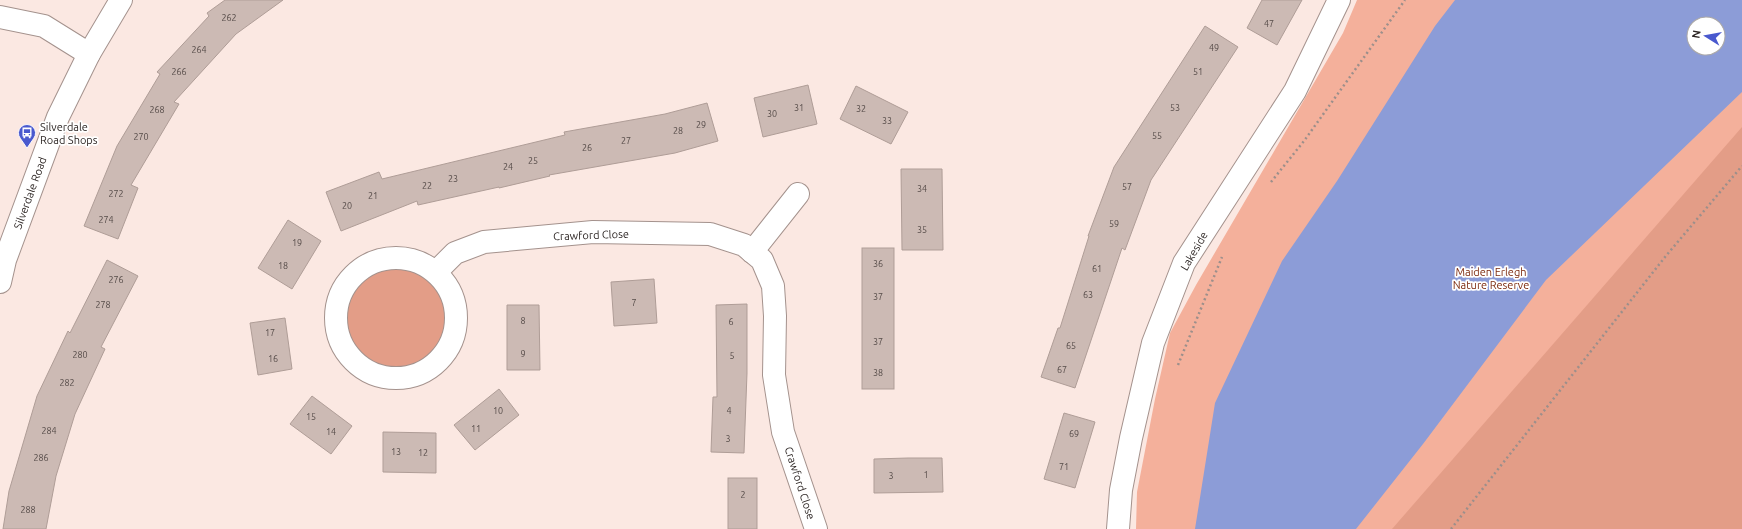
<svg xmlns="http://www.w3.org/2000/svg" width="1742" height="529" font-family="Ubuntu,sans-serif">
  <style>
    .green { fill: #f4b09b; fill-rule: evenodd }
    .forest { fill: #e39d87 }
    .water { fill: #8c9cd7; fill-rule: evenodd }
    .building { fill: #ccbab4; stroke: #af9d97 }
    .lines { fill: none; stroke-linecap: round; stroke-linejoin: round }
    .minor-casing { stroke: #a4928d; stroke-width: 24 }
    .path { stroke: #9c8f8b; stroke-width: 2.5; stroke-dasharray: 2 3; stroke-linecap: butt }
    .minor { stroke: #fff; stroke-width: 22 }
    .labels { text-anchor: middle; stroke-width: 3.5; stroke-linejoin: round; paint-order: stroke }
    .number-label { font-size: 9px; fill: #554b48 }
    .poi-label { font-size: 11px; fill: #2d2624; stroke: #fff; text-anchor: start }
    .street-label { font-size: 11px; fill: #2d2624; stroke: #fff }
    .park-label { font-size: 11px; fill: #7d2b0f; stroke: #fff }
  </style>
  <rect width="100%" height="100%" fill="#fbe8e2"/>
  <path class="green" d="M1357,0H1742V529H1136L1137,492L1155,399L1170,333L1196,285L1343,33ZM1694,24H1718V48H1694Z"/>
  <g class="forest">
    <polygon points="1742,127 1742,529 1392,529"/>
    <circle cx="397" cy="316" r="52"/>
  </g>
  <path class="water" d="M1455,0H1742V92L1546,280L1423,444L1356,529H1195L1215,403L1282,261L1337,181L1435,26ZM1694,24H1718V48H1694Z"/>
  <g class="building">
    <polygon points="225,0 283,0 236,34 174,102 179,104 131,185 138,188 118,239 84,226 117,146 160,74 157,72 209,16 207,13"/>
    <polygon points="1262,0 1302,0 1277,45 1247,28"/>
    <polygon points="1205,26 1238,47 1151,180 1125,250 1122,248 1075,388 1041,377 1058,328 1060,328 1089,236 1088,236 1114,167"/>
    <polygon points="808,85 817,124 763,137 754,98"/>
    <polygon points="856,86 908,112 891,144 840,119"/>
    <polygon points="707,103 718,141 675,153 549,175 550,176 499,188 499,187 418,205 417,201 341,231 326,192 379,172 382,179 565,135 564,132 665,114"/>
    <polygon points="901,169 942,169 943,250 902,250"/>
    <polygon points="288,220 321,241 292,289 258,268"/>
    <rect x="862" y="248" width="32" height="141"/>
    <polygon points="107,260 138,276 101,347 105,349 75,414 56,476 46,529 3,529 9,491 37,396 68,331 70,333"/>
    <polygon points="654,279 657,323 614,326 611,282"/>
    <polygon points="747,304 747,373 744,453 711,452 713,397 717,397 716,305"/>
    <polygon points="507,305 539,305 540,370 507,370"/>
    <polygon points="285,318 292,369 258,375 250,323"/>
    <polygon points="499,389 519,415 475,450 454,425"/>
    <polygon points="312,396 352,426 331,454 290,424"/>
    <polygon points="1064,413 1095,422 1075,488 1044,479"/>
    <polygon points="383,432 436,433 436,473 383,472"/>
    <polygon points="908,458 942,458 943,492 874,493 874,459"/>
    <rect x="728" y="478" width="29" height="51"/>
  </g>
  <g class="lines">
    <defs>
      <g id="minor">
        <polyline points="0,17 44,26 89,54"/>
        <polyline points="752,252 798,194"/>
        <circle cx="396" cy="318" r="60"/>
        <polyline points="436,272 455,253 484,242 593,232 710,234 744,245 762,260 773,286 775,316 774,375 783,432 816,529"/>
        <polyline points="0,282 5,260 58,117 89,54 121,0"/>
        <polyline points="1118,529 1121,490 1131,438 1153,343 1184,263 1295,91 1339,0"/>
      </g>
    </defs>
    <use href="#minor" class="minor-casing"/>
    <g class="path">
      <polyline points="1271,182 1304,141 1405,0"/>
      <polyline points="1178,365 1222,257"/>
      <polyline points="1451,529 1665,257 1742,166"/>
    </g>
    <use href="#minor" class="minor"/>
  </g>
  <defs>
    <symbol id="bus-pin" viewBox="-11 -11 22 30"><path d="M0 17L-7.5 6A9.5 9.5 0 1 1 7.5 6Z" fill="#4959ce" stroke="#fff"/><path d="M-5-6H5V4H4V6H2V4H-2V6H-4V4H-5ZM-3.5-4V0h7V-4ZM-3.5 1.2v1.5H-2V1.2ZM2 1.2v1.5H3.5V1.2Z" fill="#fff"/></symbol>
  </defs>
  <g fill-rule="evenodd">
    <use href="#bus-pin" x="17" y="123" width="20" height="27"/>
  </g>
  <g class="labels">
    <g class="number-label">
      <text x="229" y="21">262</text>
      <text x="1269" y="27">47</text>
      <text x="1214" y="51">49</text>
      <text x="199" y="53">264</text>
      <text x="179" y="75">266</text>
      <text x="1198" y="75">51</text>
      <text x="799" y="111">31</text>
      <text x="1175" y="111">53</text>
      <text x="861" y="112">32</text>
      <text x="157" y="113">268</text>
      <text x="772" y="117">30</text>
      <text x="887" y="124">33</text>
      <text x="701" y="128">29</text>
      <text x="678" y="134">28</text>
      <text x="1157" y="139">55</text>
      <text x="141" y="140">270</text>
      <text x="626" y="144">27</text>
      <text x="587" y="151">26</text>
      <text x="533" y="164">25</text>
      <text x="508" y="170">24</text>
      <text x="453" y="182">23</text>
      <text x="427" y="189">22</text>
      <text x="1127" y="190">57</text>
      <text x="922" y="192">34</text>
      <text x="116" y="197">272</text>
      <text x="373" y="199">21</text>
      <text x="347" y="209">20</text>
      <text x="106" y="223">274</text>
      <text x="1114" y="227">59</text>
      <text x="922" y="233">35</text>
      <text x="297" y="246">19</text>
      <text x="878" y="267">36</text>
      <text x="283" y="269">18</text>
      <text x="1097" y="272">61</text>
      <text x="116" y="283">276</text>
      <text x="1088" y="298">63</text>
      <text x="878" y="300">37</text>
      <text x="634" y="306">7</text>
      <text x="103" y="308">278</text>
      <text x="523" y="324">8</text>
      <text x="731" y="325">6</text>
      <text x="270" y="336">17</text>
      <text x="878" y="345">37</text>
      <text x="1071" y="349">65</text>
      <text x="523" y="357">9</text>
      <text x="80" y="358">280</text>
      <text x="732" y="359">5</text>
      <text x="273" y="362">16</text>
      <text x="1062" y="373">67</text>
      <text x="878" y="376">38</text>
      <text x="67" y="386">282</text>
      <text x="498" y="414">10</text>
      <text x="729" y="414">4</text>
      <text x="311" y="420">15</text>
      <text x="476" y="432">11</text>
      <text x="49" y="434">284</text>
      <text x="331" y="435">14</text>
      <text x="1074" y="437">69</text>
      <text x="728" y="442">3</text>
      <text x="396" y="455">13</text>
      <text x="423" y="456">12</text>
      <text x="41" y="461">286</text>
      <text x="1064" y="470">71</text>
      <text x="926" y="478">1</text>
      <text x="891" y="479">3</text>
      <text x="743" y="498">2</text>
      <text x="28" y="513">288</text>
    </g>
    <g class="poi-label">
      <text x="40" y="131">Silverdale<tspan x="40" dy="13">Road Shops</tspan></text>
    </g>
    <g class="street-label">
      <text transform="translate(30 193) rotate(-70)" y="4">Silverdale Road</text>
      <text transform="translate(591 235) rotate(-2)" y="4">Crawford Close</text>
      <text transform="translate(1194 251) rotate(-60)" y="4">Lakeside</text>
      <text transform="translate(800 483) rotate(72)" y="4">Crawford Close</text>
    </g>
    <g class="park-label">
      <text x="1491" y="276">Maiden Erlegh<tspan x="1491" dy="13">Nature Reserve</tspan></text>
    </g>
  </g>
  <g transform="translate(1706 36) rotate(281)"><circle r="19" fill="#ffffff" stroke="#aba8a7"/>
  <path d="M0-3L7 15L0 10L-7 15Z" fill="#4959ce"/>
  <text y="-6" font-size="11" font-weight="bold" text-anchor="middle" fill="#2d2624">N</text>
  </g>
</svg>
